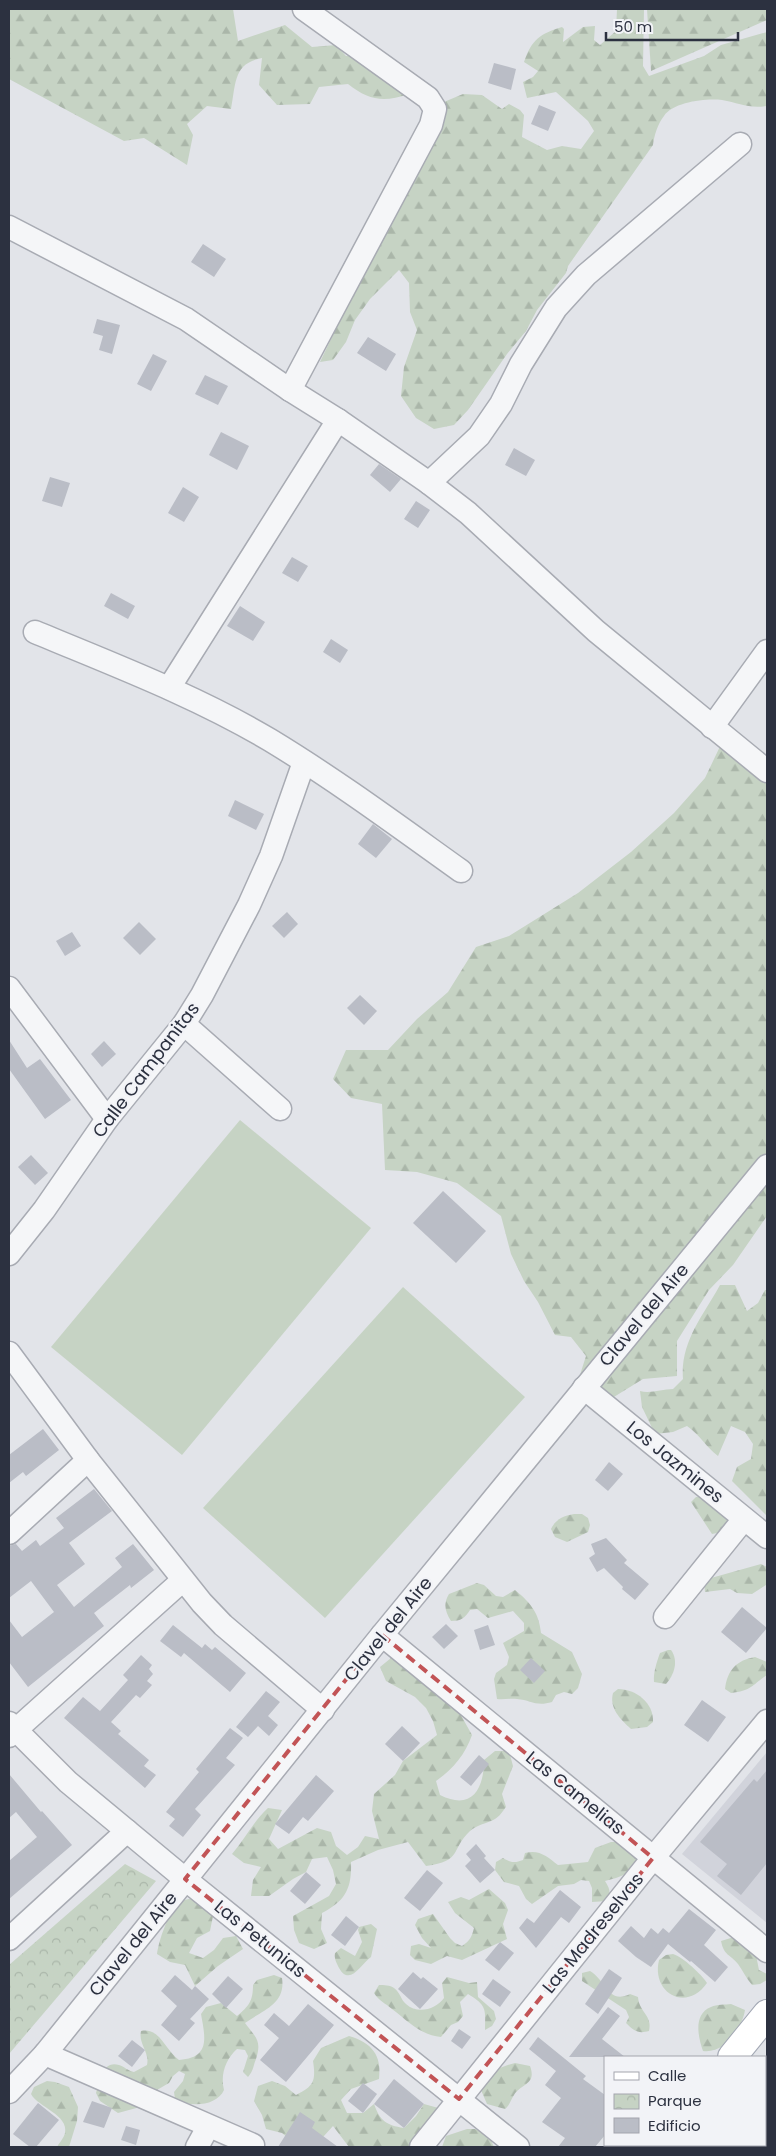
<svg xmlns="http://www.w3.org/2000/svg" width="776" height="2156" font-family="Poppins,sans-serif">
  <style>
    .built { fill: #d1d3db }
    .grass { fill: #c6d3c4 }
    .forest { fill: url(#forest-firs) }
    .park { fill: url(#park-crowns) }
    .building { fill: #babdc6 }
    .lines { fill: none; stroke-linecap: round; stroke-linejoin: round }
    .minor-casing { stroke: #a8abb3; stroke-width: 25 }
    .major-casing { stroke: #a3a8b4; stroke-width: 30 }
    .minor { stroke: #f5f6f8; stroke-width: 22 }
    .major { stroke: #fff; stroke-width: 28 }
    .marked { fill: none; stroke: #c25456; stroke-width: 4; stroke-dasharray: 10 6; stroke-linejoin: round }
    .labels { text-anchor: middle; stroke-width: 4.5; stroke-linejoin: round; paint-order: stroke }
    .street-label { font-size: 18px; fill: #2c3140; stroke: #f2f3f7 }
  </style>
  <defs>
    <pattern id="forest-firs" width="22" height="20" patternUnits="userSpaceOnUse" patternTransform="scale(1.25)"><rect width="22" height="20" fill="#c6d3c4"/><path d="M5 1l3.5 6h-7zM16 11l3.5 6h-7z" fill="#aab6a9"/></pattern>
    <pattern id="park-crowns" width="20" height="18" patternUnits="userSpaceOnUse" patternTransform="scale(1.25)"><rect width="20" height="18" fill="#c6d3c4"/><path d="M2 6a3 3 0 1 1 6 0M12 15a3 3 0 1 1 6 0" fill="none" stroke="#aab6a9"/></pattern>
  </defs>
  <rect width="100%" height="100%" fill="#e2e4e9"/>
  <g class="built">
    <polygon points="767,1752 767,1923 682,1854"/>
    <polygon points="765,2140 767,2142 767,2147 676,2147 678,2145 765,2145"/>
  </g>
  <g class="grass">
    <polygon points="240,1120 371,1228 182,1455 51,1347"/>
    <polygon points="403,1287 525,1397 325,1618 203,1508"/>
  </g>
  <g class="forest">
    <path d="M10,9H233L238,41L285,25L312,47L336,45L346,56L379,53L408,94C384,103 368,100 348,84L319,87L310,104L277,105L259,85L262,58C233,63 236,84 231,109L207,106L187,124L193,135L187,165L144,138L124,141L9,79Z"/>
    <path d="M617,9H644L643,66L649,76L704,56L721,45L767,32V106C749,109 739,103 722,100C706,98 673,102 664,116C658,123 654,136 653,145L568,266L566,273L537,310L526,331L507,354L468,410L454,425L434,429L416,418L401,396L404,367L417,330L410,312L409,283L399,270L370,299L355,320L346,342L333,360L320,362L343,314L355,280L377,252L395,201L444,102L463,94L482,95L502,109L509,104L520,110L524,115L522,137L547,150L562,146L581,149L594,131L588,121L556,92L527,98L523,82L533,77L538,71L524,62C532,39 540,34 562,27L564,29L563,42L583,27L595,26L594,40L600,45L616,31Z"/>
    <polygon points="647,9 767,9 767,20 651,71"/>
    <polygon points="724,738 767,782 767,1216 733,1265 709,1290 677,1341 677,1376 643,1379 609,1400 579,1378 586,1356 571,1337 555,1335 538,1302 524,1281 511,1254 501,1216 457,1183 417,1172 385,1170 382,1104 351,1098 333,1079 346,1050 388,1050 417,1019 448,992 476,947 509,936 578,893 631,852 674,813 705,778"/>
    <path d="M720,1285H735L747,1311L758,1303L765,1290H767V1516L732,1481L737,1467L751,1459L753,1444L745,1432L731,1426L718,1456C706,1447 700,1435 687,1426L673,1432L655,1434L642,1407L640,1391C650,1394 662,1389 673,1389L683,1379C680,1342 703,1316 720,1285Z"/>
    <path d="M703,1496C714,1505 747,1529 712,1534L691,1502L696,1497Z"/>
    <path d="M574,1514H582L588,1518L590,1525L588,1532L567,1542L555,1537L551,1529C556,1519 563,1516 574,1514Z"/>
    <polygon points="761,1564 767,1567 766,1585 752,1594 737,1593 730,1589 705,1592 704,1582 711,1578"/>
    <path d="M477,1583L484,1585L496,1596L503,1597L515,1590C531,1603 539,1613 541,1633L572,1652L582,1674L578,1688L572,1694L564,1692L556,1695L552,1702C536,1707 531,1700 517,1699C510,1698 504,1700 497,1699L494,1679L496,1673L507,1665L509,1657L503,1643L524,1631V1623L513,1611L488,1618L477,1609L470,1610C465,1618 461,1621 451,1621C445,1611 443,1604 449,1594Z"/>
    <path d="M668,1650H671C679,1661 674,1675 666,1684L654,1682C653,1673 657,1661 660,1653Z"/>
    <path d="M755,1657L767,1662V1675C753,1684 752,1691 731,1693L725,1689C727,1670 737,1660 755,1657Z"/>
    <path d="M391,1658L432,1678L458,1710L472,1735C465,1755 453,1769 436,1781L440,1795C472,1811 484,1789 484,1760L495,1751H509L513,1766L502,1794L506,1807C503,1811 499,1817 495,1819C486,1824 478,1824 470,1831C450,1850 463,1861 426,1866L408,1842L378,1850L351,1862C352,1889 345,1901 322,1913L321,1929L327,1943L314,1949L299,1943L294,1930L293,1916L329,1896L336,1884L333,1870L327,1857L312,1859L306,1872L293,1879L269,1896H251L253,1880L261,1867L244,1863L232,1854C245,1839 253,1822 268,1808L282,1810L269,1839L278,1849L317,1828L331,1832L336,1846L347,1855L358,1847L365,1836L379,1839L372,1811L374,1794L395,1775L403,1761L437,1735L433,1721L426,1708L415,1697L386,1681L380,1667Z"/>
    <path d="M618,1689C636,1689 654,1703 653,1722L647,1727L631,1729C620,1719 609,1708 613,1693Z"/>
    <path d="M611,1842H619L638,1855C635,1874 620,1877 605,1881C610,1889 611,1892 607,1901L592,1902V1888L589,1881L581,1880L574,1884L558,1886L532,1904L526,1899L519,1886L504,1882L495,1870L496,1862L503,1858C511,1863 515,1863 523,1860L525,1853C539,1849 548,1857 558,1865L588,1862L595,1848Z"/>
    <path d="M489,1889L505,1903L508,1910L503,1924L507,1939L462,1960L447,1956L431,1964L415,1960L410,1955L411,1946L419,1944L431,1948L422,1938L415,1925L418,1919L433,1914L450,1938L455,1943L462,1946C470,1941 472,1936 474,1928L455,1913L448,1902L461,1897L469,1900Z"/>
    <path d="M194,1898L213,1916L210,1931L197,1938L189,1953L203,1958L214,1950L223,1938L236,1936L243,1949L218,1966L195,1986L185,1965L170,1962L157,1954C159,1940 168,1913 179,1903C182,1900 189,1899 194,1898Z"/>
    <path d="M371,1924L377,1929L371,1957C361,1964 350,1987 339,1968C336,1962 334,1958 335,1953L341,1948L355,1956L362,1942L358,1930L359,1927Z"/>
    <path d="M734,1937L756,1955L759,1970L767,1974V1980L760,1984L752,1985C746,1978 743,1971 738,1964C730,1954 724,1956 721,1941Z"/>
    <path d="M673,1954C683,1957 701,1974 707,1983C686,2013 651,1993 659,1960L666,1955Z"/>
    <path d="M590,1971C606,1980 608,2005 630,1994L638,1997C639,2012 653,2016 649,2031C638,2034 634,2031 626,2023L629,2017L626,2010L582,1981V1973Z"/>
    <path d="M274,1975L282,1978C286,2004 263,2010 245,2023C256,2038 262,2040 256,2059C253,2066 254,2070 248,2077L243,2072L248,2056L245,2050L237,2049C226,2059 220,2074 224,2090C217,2106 190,2108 175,2099L174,2092L183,2081L185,2074L179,2071L173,2076L169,2083L150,2094L140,2107L118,2113L100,2101L96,2093C100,2082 102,2060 119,2065C125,2067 128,2071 134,2072L147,2065C150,2052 138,2044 141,2031C160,2027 165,2050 179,2060C211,2058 205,2037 201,2014L206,2007L221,2003L237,2016C249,2006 253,2001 253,1985L257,1980Z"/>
    <path d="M447,1977L469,1983L477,1982L478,1997L494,2011L496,2019L492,2026L485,2030C485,2010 488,2006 468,1994L460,2002L463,2016L458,2022L451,2025L441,2037C420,2035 408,2021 392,2009C385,2003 379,2001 374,1993L379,1985C384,1985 390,1985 394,1988C400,1992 401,2000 406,2004C418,2015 436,2009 444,1998L442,1983Z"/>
    <path d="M731,2004L745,2010C742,2029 724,2054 703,2051C698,2037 693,2014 711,2007C717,2004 725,2005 731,2004Z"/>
    <path d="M349,2036C372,2043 382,2055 379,2079L351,2089L341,2100L347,2113H363L374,2104C380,2121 386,2125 404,2128L416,2116L424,2104L442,2109L409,2147H349L333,2126L314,2147H299L282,2133L266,2129L262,2115L254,2101L258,2086L272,2081L285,2086L296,2095C314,2086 316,2081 313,2061L321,2048Z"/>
    <path d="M515,2063L530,2066C537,2085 521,2083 514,2095C510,2101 510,2105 505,2109L487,2104L481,2090C487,2073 499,2067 515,2063Z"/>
    <path d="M47,2081L55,2082L69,2087L78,2107L77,2121L69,2147H57C59,2143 64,2138 65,2133C69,2115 38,2107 31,2094L34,2087Z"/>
    <polygon points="467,2129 475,2129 489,2136 494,2147 442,2147 446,2136"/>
  </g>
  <polygon class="park" points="125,1864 156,1881 9,2054 9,1965"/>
  <g class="building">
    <polygon points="494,63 516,69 511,90 488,83"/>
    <polygon points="539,105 556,112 548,131 531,124"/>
    <polygon points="203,244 226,259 214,277 191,262"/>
    <polygon points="97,319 120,325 112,354 99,350 103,336 93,333"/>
    <polygon points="368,337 396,354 386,371 357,353"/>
    <polygon points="153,354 167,361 151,391 137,384"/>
    <polygon points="205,375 228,386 218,405 195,394"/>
    <polygon points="221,432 249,446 237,470 209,455"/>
    <polygon points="514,448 535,460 526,476 505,465"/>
    <polygon points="379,464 401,479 390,492 370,475"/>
    <polygon points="50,477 70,483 62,507 42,501"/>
    <polygon points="183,487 199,497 184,522 168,513"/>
    <polygon points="416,501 430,510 418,528 404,519"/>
    <polygon points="292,557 308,566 298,582 282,573"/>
    <polygon points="111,593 135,606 128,619 104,606"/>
    <polygon points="240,606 265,622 253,641 227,626"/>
    <polygon points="331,639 348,650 340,663 323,652"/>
    <polygon points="235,800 264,814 256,830 228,816"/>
    <polygon points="373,824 392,839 376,858 358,844"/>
    <polygon points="287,912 298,924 284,938 272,926"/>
    <polygon points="139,922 156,939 140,955 123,938"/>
    <polygon points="72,932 81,946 65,956 56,941"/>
    <polygon points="360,995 377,1011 364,1025 347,1008"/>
    <polygon points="9,1040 27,1068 40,1059 71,1100 45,1119 9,1069"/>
    <polygon points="104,1041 116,1054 102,1067 91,1054"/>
    <polygon points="31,1155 48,1173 35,1185 18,1167"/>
    <polygon points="443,1191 486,1231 456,1263 413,1223"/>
    <polygon points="43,1429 59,1450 26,1476 23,1472 9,1483 9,1455"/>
    <polygon points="609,1462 623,1474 608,1491 595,1480"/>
    <polygon points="94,1489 112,1511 69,1543 85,1564 57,1585 74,1607 122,1567 115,1558 133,1544 154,1570 131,1588 130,1585 94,1613 104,1626 28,1687 9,1662 9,1620 22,1637 54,1612 31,1581 9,1598 9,1546 16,1544 22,1551 36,1540 40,1546 64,1528 56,1518"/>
    <polygon points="606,1538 627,1560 624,1563 649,1584 635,1600 622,1589 623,1587 604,1568 597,1572 589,1558 595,1554 591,1544"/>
    <polygon points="742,1607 767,1628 746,1653 721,1632"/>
    <polygon points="446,1624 458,1636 444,1649 432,1637"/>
    <polygon points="173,1625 202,1648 205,1644 212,1650 215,1647 246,1673 230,1692 184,1653 181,1657 160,1641"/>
    <polygon points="488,1625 495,1645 480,1650 474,1630"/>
    <polygon points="141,1655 152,1665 149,1669 153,1674 147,1681 152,1685 140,1698 136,1695 111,1722 121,1731 118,1734 149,1760 144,1766 156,1775 145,1788 64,1718 83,1697 100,1711 128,1680 123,1675"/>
    <polygon points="531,1658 545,1671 534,1683 520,1670"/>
    <polygon points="266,1691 280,1702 268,1716 278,1725 269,1736 258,1726 248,1737 236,1727"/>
    <polygon points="702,1700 726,1717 708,1742 684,1725"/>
    <polygon points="402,1726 420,1743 403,1761 385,1744"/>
    <polygon points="230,1728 243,1738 226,1758 235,1765 195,1809 201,1815 183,1837 169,1826 175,1819 166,1812 199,1772 196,1769"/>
    <polygon points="479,1755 489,1764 471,1786 460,1777"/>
    <polygon points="767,1770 767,1863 741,1895 717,1876 727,1864 700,1842 754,1779 757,1782"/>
    <polygon points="9,1774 41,1812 42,1811 72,1845 9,1899 9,1861 37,1837 16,1812 9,1818"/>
    <polygon points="316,1775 334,1791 308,1821 303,1817 289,1834 275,1824"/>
    <polygon points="476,1844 486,1856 484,1858 495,1870 480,1883 465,1866 471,1860 466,1854"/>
    <polygon points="427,1870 443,1883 420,1911 404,1898"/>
    <polygon points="306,1872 321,1885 305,1904 290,1891"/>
    <polygon points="560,1890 581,1907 569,1923 561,1917 536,1948 519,1928 527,1918 534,1923"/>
    <polygon points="689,1909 716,1930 704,1945 728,1967 715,1982 691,1961 690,1962 668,1944 651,1967 636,1957 618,1941 631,1926 644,1938 651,1928 658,1934 663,1928 669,1933"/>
    <polygon points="346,1916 359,1927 345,1946 331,1935"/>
    <polygon points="500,1942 514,1953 499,1971 485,1960"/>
    <polygon points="609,1969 622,1978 598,2014 585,2004"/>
    <polygon points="413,1972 421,1979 423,1977 438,1989 420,2009 398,1989"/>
    <polygon points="175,1975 192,1990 195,1986 209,1999 190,2019 195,2023 179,2041 161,2025 177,2006 161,1991"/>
    <polygon points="228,1976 243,1989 226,2008 212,1994"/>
    <polygon points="493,1979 511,1992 500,2007 482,1994"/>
    <polygon points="308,2004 334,2025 286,2082 260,2060 279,2038 264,2025 274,2013 289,2026"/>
    <polygon points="608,2007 620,2016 602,2039 625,2057 569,2057"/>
    <polygon points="459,2029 471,2037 462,2049 451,2041"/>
    <polygon points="538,2037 586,2076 583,2079 605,2095 605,2135 595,2147 558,2147 565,2138 542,2122 561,2098 545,2085 556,2071 529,2049"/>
    <polygon points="132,2040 145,2050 132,2067 118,2056"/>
    <polygon points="394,2079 424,2104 404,2128 374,2104"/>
    <polygon points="363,2083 377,2094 363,2113 348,2101"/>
    <polygon points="92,2101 112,2108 104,2128 83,2122"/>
    <polygon points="38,2103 59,2120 36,2147 30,2147 13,2134"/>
    <polygon points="300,2112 315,2122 312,2128 338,2147 278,2147"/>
    <polygon points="126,2126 140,2130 136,2145 121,2140"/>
  </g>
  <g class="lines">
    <defs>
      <g id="minor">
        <polyline points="9,227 186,319 290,390 338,420 429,483 468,513 596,631 767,771"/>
        <polyline points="290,390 431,125 435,109 428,98 304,9"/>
        <polyline points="429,483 479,436 501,404 521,364 556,308 586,275 740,144"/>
        <path d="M35,632C114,665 196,696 270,740C336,780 398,826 461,871"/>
        <polyline points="169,688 338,420"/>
        <polyline points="712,727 767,651"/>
        <polyline points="9,988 107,1119"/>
        <polyline points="184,1024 280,1109"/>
        <polyline points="9,1254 44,1210 107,1119 184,1024 202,995 249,905 271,856 304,762"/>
        <polyline points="9,1353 88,1460 202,1603 223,1625 323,1710"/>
        <polyline points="584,1388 767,1537"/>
        <polyline points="9,1533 88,1460"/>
        <polyline points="665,1617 744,1519"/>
        <polyline points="382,1635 767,1951"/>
        <polyline points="9,1723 68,1782 185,1879 518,2147"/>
        <polyline points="9,1736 183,1580"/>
        <polyline points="9,1939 127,1831"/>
        <polyline points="45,2054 253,2145"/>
        <polyline points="9,2092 45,2054 382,1635 767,1166"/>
        <polyline points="197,2147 208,2127"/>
        <polyline points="421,2147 653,1858 767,1721"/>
      </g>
      <g id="major">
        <polyline points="732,2057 767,2014"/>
        <polyline points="658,2147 660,2145"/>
      </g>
    </defs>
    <use href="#minor" class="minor-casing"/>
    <use href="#major" class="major-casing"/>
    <use href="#minor" class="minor"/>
    <use href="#major" class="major"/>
  </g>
  <path class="marked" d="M382,1635L653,1858L459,2099L185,1879Z"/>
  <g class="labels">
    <g class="street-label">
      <text transform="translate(146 1070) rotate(-53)" y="6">Calle Campanitas</text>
      <text transform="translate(644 1315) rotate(-50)" y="6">Clavel del Aire</text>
      <text transform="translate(675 1462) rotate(39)" y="6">Los Jazmines</text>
      <text transform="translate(388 1629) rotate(-51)" y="6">Clavel del Aire</text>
      <text transform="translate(575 1793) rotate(39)" y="6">Las Camelias</text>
      <text transform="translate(593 1933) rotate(-51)" y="6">Las Madreselvas</text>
      <text transform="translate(260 1939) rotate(39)" y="6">Las Petunias</text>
      <text transform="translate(133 1944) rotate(-51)" y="6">Clavel del Aire</text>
    </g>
  </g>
  <rect width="776" height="2156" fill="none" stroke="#2c3140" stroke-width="20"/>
  <rect x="604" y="2056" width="162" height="90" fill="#f2f3f7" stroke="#a3a5ae"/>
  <rect x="614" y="2072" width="25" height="8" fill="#ffffff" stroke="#a3a5ae"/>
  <text x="648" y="2081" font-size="15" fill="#2c3140">Calle</text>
  <rect x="614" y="2094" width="25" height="15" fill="url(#park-crowns)" stroke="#a3a5ae"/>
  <text x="648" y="2106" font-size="15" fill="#2c3140">Parque</text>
  <rect x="614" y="2118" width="25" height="15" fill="#babdc6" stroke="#a3a5ae"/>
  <text x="648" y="2131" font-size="15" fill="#2c3140">Edificio</text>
  <path d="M606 32v8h132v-8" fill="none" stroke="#2c3140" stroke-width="2.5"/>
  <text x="614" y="32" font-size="15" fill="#2c3140" stroke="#f2f3f7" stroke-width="4" paint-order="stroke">50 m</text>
</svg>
